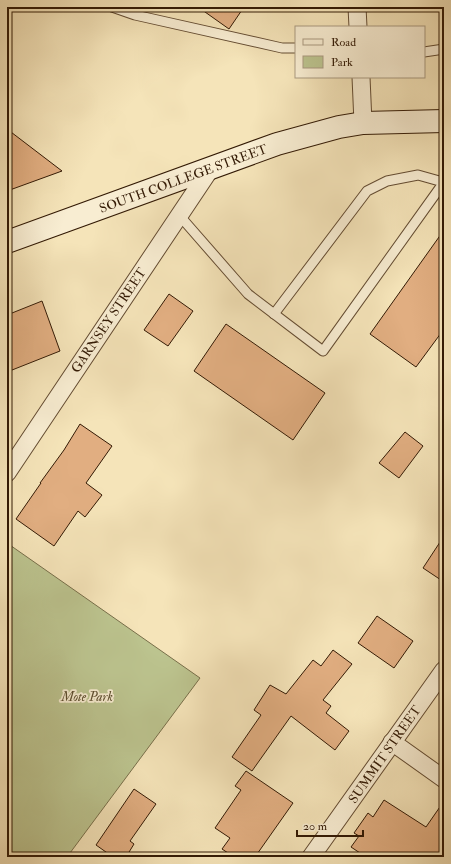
<svg xmlns="http://www.w3.org/2000/svg" width="451" height="864" font-family="'IM FELL Double Pica',serif">
  <style>
    .green { fill: #bcc48f; stroke: #786f4a }
    .building { fill: #e1ae81; stroke: #331a05 }
    .lines { fill: none; stroke-linecap: round; stroke-linejoin: round }
    .lane-casing { stroke: #644c32; stroke-width: 11 }
    .street-casing { stroke: #644c32; stroke-width: 19 }
    .secondary-casing { stroke: #331a05; stroke-width: 24 }
    .lane { stroke: #f8edd2; stroke-width: 9 }
    .street { stroke: #f8edd2; stroke-width: 17 }
    .secondary { stroke: #f8edd2; stroke-width: 22 }
    .labels { text-anchor: middle; stroke-width: 3.5; stroke-linejoin: round; paint-order: stroke }
    .street-label { font-size: 13px; fill: #331a05; stroke: #f8edd2 }
    .park-label { font-size: 13px; font-style: italic; fill: #5c4d2e; stroke: #f8edd2 }
  </style>
  <rect width="100%" height="100%" fill="#f5e4b9"/>
  <filter id="stains"><feTurbulence type="fractalNoise" baseFrequency=".005" numOctaves="4"/><feColorMatrix values="0 0 0 0 .2 0 0 0 0 .09 0 0 0 0 .02 0 0 0 .5 -.17"/></filter>
  <radialGradient id="worn" r=".72"><stop offset=".6" stop-color="#630" stop-opacity="0"/><stop offset="1" stop-color="#630" stop-opacity=".3"/></radialGradient>
  <polygon class="green" points="7,543 200,678 67,857 7,857"/>
  <g class="building">
    <polygon points="198,7 244,7 229,29"/>
    <polygon points="7,129 62,171 7,191"/>
    <polygon points="444,230 444,329 416,367 370,334"/>
    <polygon points="169,294 193,311 168,346 144,330"/>
    <polygon points="42,301 60,351 7,372 7,315"/>
    <polygon points="226,324 325,393 293,440 194,371"/>
    <polygon points="80,424 112,446 86,483 102,495 85,517 78,511 54,546 16,519 41,483 40,483 64,450"/>
    <polygon points="405,432 423,446 399,478 379,463"/>
    <polygon points="444,536 444,582 423,568"/>
    <polygon points="377,616 413,641 394,668 358,643"/>
    <polygon points="333,650 352,664 323,700 331,706 326,713 349,731 335,750 291,716 252,771 232,757 261,715 254,710 270,685 286,694 313,660 321,666"/>
    <polygon points="246,771 293,803 255,857 234,857 222,849 230,838 215,828 241,790 235,786"/>
    <polygon points="134,789 156,804 130,841 134,844 126,857 113,857 96,845"/>
    <polygon points="384,800 426,827 444,801 444,857 366,857 351,847 359,836 354,833 368,813 373,817"/>
  </g>
  <g class="lines">
    <defs>
      <g id="lane">
        <polyline points="112,7 135,15 282,48 296,48"/>
        <polyline points="424,52 444,49"/>
        <polyline points="179,215 248,294 323,351 444,182"/>
        <polyline points="274,314 367,191 387,181 418,175 443,182"/>
      </g>
      <g id="street">
        <polyline points="357,7 358,27"/>
        <polyline points="361,77 363,123"/>
        <polyline points="7,473 211,168"/>
        <polyline points="392,742 444,779"/>
        <polyline points="311,857 444,670"/>
      </g>
      <polyline id="secondary" points="7,242 277,144 339,127 363,123 444,121"/>
    </defs>
    <use href="#lane" class="lane-casing"/>
    <use href="#street" class="street-casing"/>
    <use href="#secondary" class="secondary-casing"/>
    <use href="#lane" class="lane"/>
    <use href="#street" class="street"/>
    <use href="#secondary" class="secondary"/>
  </g>
  <g class="labels">
    <g class="street-label">
      <text transform="translate(183 178) rotate(-20)" y="5">SOUTH COLLEGE STREET</text>
      <text transform="translate(108 320) rotate(-56)" y="5">GARNSEY STREET</text>
      <text transform="translate(384 754) rotate(-55)" y="5">SUMMIT STREET</text>
    </g>
    <g class="park-label">
      <text x="87" y="701">Mote Park</text>
    </g>
  </g>
  <rect width="451" height="864" fill="none" stroke="#f5e4b9" stroke-width="24"/>
  <rect x="8" y="8" width="435" height="848" fill="none" stroke="#331a05" stroke-width="2"/>
  <rect x="12" y="12" width="427" height="840" fill="none" stroke="#331a05"/>
  <rect x="295" y="26" width="130" height="52" fill="#f8edd2" stroke="#a99980"/>
  <rect x="303" y="39" width="20" height="6" fill="#f8edd2" stroke="#a99980"/>
  <text x="331" y="46" font-size="12" fill="#331a05">Road</text>
  <rect x="303" y="56" width="20" height="12" fill="#bcc48f" stroke="#a99980"/>
  <text x="331" y="66" font-size="12" fill="#331a05">Park</text>
  <path d="M297 830v6h66v-6" fill="none" stroke="#331a05" stroke-width="2"/>
  <text x="303" y="830" font-size="12" fill="#331a05" stroke="#f8edd2" stroke-width="3" paint-order="stroke">20 m</text>
  <rect width="100%" height="100%" filter="url(#stains)"/>
  <rect width="100%" height="100%" fill="url(#worn)"/>
</svg>
